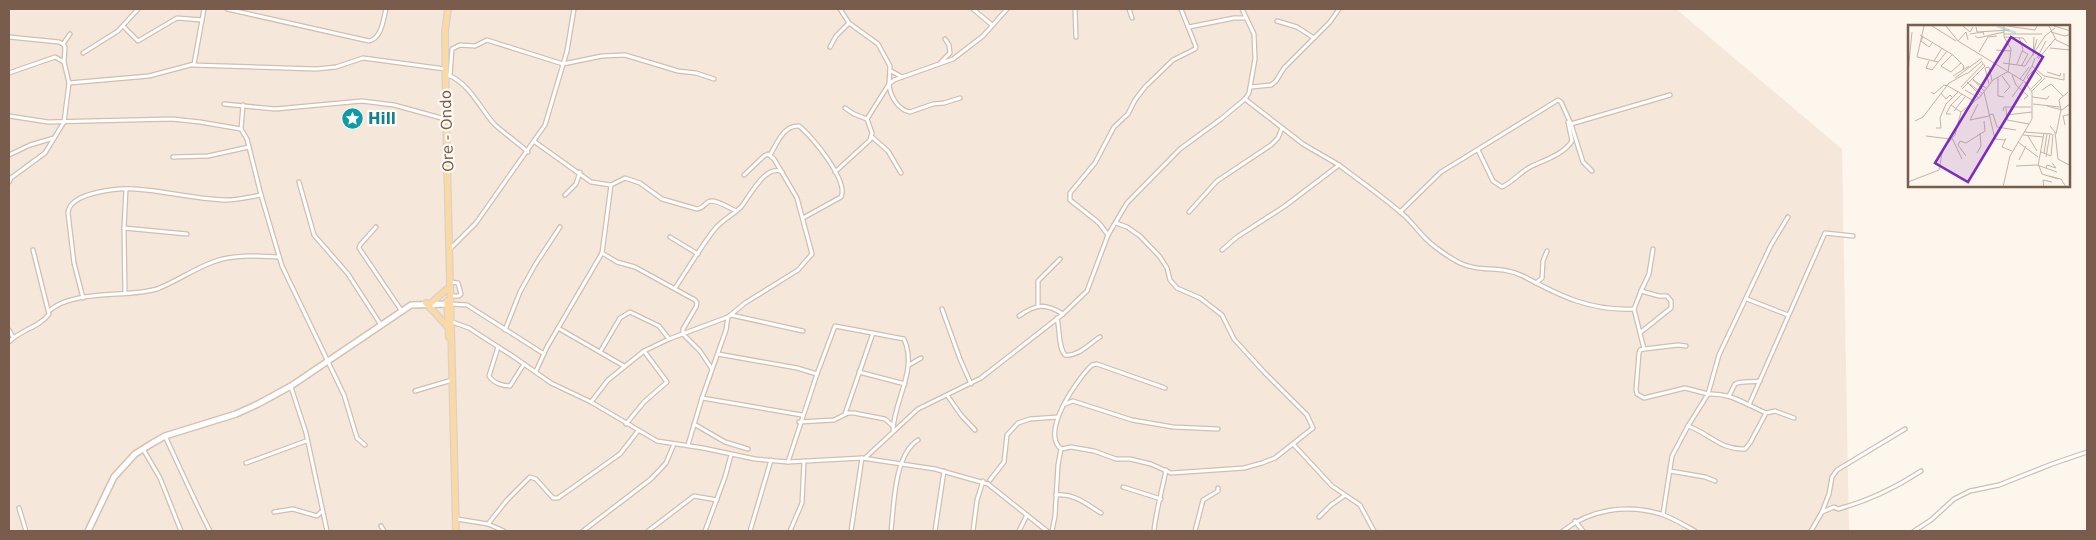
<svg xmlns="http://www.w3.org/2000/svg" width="2096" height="540" font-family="'DejaVu Sans',sans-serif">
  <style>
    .residential { fill: #f5e8da }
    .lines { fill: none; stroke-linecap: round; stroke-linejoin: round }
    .minor-casing { stroke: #d1beb0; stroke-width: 5.5 }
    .secondary-casing { stroke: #d6c0b0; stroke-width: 8 }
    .primary-casing { stroke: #dad1cd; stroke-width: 8 }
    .minor { stroke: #fff; stroke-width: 3 }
    .secondary { stroke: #fff; stroke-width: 5 }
    .primary { stroke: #fbd9a5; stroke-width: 5.5 }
    .labels { text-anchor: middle; stroke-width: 4.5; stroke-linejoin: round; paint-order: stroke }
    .culture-label { font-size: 15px; font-weight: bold; fill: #0d838f; stroke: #fffaf3; text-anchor: start }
    .street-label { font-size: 15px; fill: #7a5c4d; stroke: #fffaf3 }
    .inset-river { fill: none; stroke: #bfe3e8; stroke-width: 2.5 }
    .inset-road { fill: none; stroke: #c5b3a7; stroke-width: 1 }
    .view { fill: #7b2cbf; fill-opacity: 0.15; stroke: #7b2cbf; stroke-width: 2.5 }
    .inset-edge { fill: none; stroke: #7a5c4d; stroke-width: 2.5 }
  </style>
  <rect width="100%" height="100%" fill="#fdf6ec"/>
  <polygon class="residential" points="9,9 1676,9 1842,149 1849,531 9,531"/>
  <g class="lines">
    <defs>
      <g id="minor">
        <path d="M227,9L369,41C382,38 383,20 386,9"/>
        <polyline points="840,9 849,23 878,44 890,66 889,84 867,119"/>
        <polyline points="973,9 992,25"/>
        <polyline points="1075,9 1076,37"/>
        <polyline points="1129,9 1132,18"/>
        <polyline points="1277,21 1297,27 1314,38"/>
        <polyline points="123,26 138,41 177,18 202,20"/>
        <polyline points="1189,27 1234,18 1246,18"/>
        <polyline points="9,37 59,42 63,44"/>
        <polyline points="63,44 70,34"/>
        <polyline points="830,47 836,36 849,23"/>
        <polyline points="83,53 118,31 138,9"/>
        <polyline points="941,62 950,53 949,45 945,39"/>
        <polyline points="192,65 316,69 336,67 363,58 445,69"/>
        <polyline points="891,71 902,77"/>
        <polyline points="9,73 55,57 64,62"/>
        <path d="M448,75C469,83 480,108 494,124C505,134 517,142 528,152"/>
        <polyline points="450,76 452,49 460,45 475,46 487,40 563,64 602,56 625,55 678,71 696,73 714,79"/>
        <polyline points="69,83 149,76 194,64 204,9"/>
        <polyline points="1251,87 1271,85 1276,81 1284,68 1330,22 1339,9"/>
        <path d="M960,98L944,103L933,104L910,112C898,110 890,96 889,84L894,80L953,59L983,36L1007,9"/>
        <polyline points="1245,99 1303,144 1339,165"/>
        <polyline points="224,104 275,109 362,101 394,105 445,119"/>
        <polyline points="845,108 854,114 867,119"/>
        <polyline points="9,116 48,122 172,119 200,122 241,129 247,139 261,195 282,266 344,395 357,438 365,445"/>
        <polyline points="1571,124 1583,162 1592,171"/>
        <polyline points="241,129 243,105"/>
        <polyline points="872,137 888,151 901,173"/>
        <polyline points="535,142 591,182 611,185"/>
        <path d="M1478,150L1493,181L1502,187C1513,182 1521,171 1532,166C1545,160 1564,154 1572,141L1568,122"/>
        <polyline points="9,155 30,145 54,138"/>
        <path d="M770,155C777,144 783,125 799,126C812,136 849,181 841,197L803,218"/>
        <polyline points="173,157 208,156 249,147"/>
        <polyline points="835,172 870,140 872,133 867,119"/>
        <polyline points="9,182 11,178 45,153 64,122 69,83 64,62 65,47 63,44"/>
        <polyline points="299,182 314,235 348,274 381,325"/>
        <polyline points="565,195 576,184 580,172"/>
        <polyline points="1189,212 1217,181 1271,145 1278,138 1282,128"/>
        <polyline points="1400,212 1441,172 1558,100 1561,102 1571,124 1670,95"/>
        <polyline points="376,227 360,245 359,248 401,310"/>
        <polyline points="124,228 187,234"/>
        <polyline points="1108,235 1099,223 1070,200 1070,193 1095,163 1114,127 1128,114 1135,100 1145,87 1173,60 1195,49 1196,47 1181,9"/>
        <polyline points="670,237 698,254"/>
        <polyline points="450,249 476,223 545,125 567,51 574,9"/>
        <path d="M1222,250L1237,237L1285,206L1339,165C1361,182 1385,198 1406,217C1413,224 1419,232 1426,239C1434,247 1450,258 1460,263C1480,273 1502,265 1523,276C1560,296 1590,311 1634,309L1644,349L1640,350L1639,353L1636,390L1637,394L1644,398L1685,388L1708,394L1719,355L1771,245L1788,217"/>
        <polyline points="602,253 617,262 635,267 695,300 697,303 696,307 683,329 683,334"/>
        <polyline points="451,282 458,283 461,294 459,296 451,296"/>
        <polyline points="1536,283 1542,278 1543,261 1547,251"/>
        <path d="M675,288C688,269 700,248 714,230C722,220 733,215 741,207C750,196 766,163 782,172"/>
        <polyline points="1641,291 1649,274 1653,249"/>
        <polyline points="125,293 124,228 126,189"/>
        <path d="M83,298L74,263L68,213C69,192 119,188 135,189C166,191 196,199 226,200C238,200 250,197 261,195"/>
        <polyline points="1747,299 1788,315"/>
        <polyline points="451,304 467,305 544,354"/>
        <polyline points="1038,306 1038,281 1060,259"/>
        <polyline points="942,309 960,359 971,384"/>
        <polyline points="1634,309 1641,291 1659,296 1667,296 1671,301 1671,308 1641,332"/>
        <path d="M49,311C73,289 128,298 157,289C177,281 194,269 213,262C234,254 257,256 279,257"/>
        <polyline points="731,315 803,331"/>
        <path d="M1019,316C1036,304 1045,303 1063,314"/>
        <path d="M1057,318C1060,329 1058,347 1065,355C1078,357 1090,343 1100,337"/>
        <polyline points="452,322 469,328 514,357 551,383 591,402 657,441 703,448 755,459 788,462 862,458 935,469 988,484 1047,531"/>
        <polyline points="558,328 624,366"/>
        <polyline points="9,330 13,337"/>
        <polyline points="505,330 520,292 535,265 560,227"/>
        <polyline points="683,334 700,351 712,369"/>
        <path d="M9,342C20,330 40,327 49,314L33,250"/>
        <path d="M498,347L489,376C493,383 503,386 510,386L524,364"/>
        <polyline points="1644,349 1678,345 1686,346"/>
        <polyline points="600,352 620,318 630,312 659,326 669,339"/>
        <polyline points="718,354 797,368 817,374 788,462"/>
        <polyline points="909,365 921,358"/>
        <path d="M536,371L547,347L602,253L611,185L625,178L640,183L662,199L697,209C704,208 703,205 708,202C715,198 729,208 736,211"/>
        <polyline points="859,372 905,384"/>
        <path d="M817,374L835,326L904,339C918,370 894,400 893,430"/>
        <polyline points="291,387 306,433 327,531"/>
        <polyline points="415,391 452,380"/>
        <polyline points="947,395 961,415 975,430"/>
        <path d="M1729,396L1735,384C1743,380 1751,383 1760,381"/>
        <polyline points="702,398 802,415"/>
        <polyline points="591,402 608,380 644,351 669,339 728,317 745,303 798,270 812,254 797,198 774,159 768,154 764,156 744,175"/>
        <polyline points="1065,404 1073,401 1132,420 1173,427 1218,429"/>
        <polyline points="1766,413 1775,411 1794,418"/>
        <polyline points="845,414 873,333"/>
        <polyline points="799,422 834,420 848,413 854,413 885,419 893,426"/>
        <polyline points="626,424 644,402 667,382 644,351"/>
        <polyline points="694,424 725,442 748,449"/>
        <path d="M1688,426C1709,433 1720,450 1745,449L1750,443L1766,413L1749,405"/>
        <path d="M165,436C180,468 194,500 210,531"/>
        <polyline points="1293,444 1332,486 1360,505 1374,531"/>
        <polyline points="688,445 702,398 726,330 728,317"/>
        <polyline points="143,449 160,478 181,531"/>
        <polyline points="1061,449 1071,447 1094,451 1116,459 1130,459 1151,464 1171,473 1201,471 1244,468 1262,463 1275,458 1313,428 1307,415 1264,372 1234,339 1222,315 1200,298 1177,288 1170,280 1167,268 1160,257 1140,236 1127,227 1116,223"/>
        <polyline points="865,458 918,409 981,378 1063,314 1087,291 1108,235 1127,203 1180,149 1221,119 1245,99 1249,93 1255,59 1254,34 1242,9"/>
        <polyline points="246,463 306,441"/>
        <polyline points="1670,471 1705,477 1715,481"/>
        <polyline points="990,480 1004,462 1007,435 1018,423 1030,419 1058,417"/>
        <polyline points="1123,487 1161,499"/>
        <path d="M1056,495C1074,493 1086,504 1101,513"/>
        <polyline points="19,508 26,531"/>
        <polyline points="274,512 293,509 317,516 321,512"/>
        <path d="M1822,512L1834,507L1838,509C1868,501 1895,488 1921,471"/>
        <path d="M1663,514L1672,456L1688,426L1708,394C1724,393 1735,398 1749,405L1825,233L1853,236"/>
        <polyline points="1319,517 1331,505 1344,496"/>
        <polyline points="457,519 488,524 504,531"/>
        <polyline points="1575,521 1583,531"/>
        <polyline points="488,524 507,500 530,477 536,479 553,498 558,498 620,454 638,431"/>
        <polyline points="381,526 384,531"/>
        <polyline points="583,531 651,479 666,463 674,444"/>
        <polyline points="648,531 694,496 717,500"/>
        <polyline points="705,531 725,477 731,455"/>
        <polyline points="750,531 771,460"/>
        <polyline points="790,531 802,503 804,461"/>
        <polyline points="851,531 862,458"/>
        <path d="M891,531C894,505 894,455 918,440"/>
        <polyline points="935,531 944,471"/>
        <polyline points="973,531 977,500 983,481"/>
        <polyline points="1019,531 1027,515"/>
        <path d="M1052,531L1055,516L1058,465L1061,449C1040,431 1078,378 1092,365L1097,364L1165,388"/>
        <path d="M1154,531C1156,510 1162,491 1166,470"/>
        <polyline points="1195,531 1203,500 1218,491 1218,488"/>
        <path d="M1563,531C1590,509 1627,504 1661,514C1673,518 1684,525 1695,531"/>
        <polyline points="1811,531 1822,512 1829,494 1832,477 1837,470 1905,429"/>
        <polyline points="1914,531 1931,520 1954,499 1970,491 1999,485 2052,464 2087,452"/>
      </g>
      <polyline id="secondary" points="88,531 114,477 135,454 151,444 165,436 236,414 258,404 291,386 411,305 450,304"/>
      <g id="primary">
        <polyline points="448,9 445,32 446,119 456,531"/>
        <polyline points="447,301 449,337"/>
        <polyline points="426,303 447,326"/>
        <polyline points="431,303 447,289"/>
      </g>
    </defs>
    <use href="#minor" class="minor-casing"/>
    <use href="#secondary" class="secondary-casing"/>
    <use href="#primary" class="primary-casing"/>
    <use href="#minor" class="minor"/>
    <use href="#secondary" class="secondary"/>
    <use href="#primary" class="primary"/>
  </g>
  <defs>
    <symbol id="sight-disc" viewBox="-11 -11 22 22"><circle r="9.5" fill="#0f9aa8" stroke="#fffaf3"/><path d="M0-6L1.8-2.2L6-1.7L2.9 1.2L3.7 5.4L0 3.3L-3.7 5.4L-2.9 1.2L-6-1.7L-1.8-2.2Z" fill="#fff"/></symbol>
  </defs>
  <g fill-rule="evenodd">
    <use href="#sight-disc" x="340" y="106" width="25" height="25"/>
  </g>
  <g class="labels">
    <g class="culture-label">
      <text x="368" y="124">Hill</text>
    </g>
    <g class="street-label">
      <text transform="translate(447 131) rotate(-92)" y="5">Ore - Ondo</text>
    </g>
  </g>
  <g transform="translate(1908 25)">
    <rect width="162" height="162" fill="#fdf6ec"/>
    <path class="inset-river" d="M89,1L108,8"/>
    <path class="inset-road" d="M16,1L9,32L30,37M24,1L48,16M38,1L50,16L117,57L124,67V94L102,131L95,162M55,1L62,7L65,2M96,1V12L103,24L100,48M99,1L127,5L129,1M141,1L148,15L163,22M146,1L163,6M68,2L69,7L101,5M143,7L157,11L163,9M62,9L75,7L76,10M96,9H134M12,10L45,30L56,41L55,45M15,11L13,16L21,22L25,17M67,11L70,13L96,7M96,12L115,13L119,18M50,16L58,7L60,15M142,23L162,25M88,25L103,26M71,27L80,12L89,11M125,29L129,14M44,30L33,41L43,47L53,38M125,31L126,12M127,33L124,41L136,51L156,55V48M129,33L138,16M130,34L147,14M21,36L18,43L24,45L39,26M26,36L34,23M95,38L117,41M109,39L115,24L111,12M114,40L120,29L114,26M117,41L137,11L147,3M0,47L4,7M139,47L152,51L153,48M59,49L73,37M104,50L108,60L120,71L116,74M45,51L61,41M94,51L102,62L96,68M47,53L74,33M64,53L76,66M90,53V71L96,72M112,54L121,42M65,55L78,63M121,55L119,52L126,45L134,53M115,56L124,41M59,57L73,71M62,59L75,69M81,59L77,43L81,42L84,56M40,61L64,75M53,62L75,39M54,64L77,41L73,36M123,64L134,53M57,65L71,73M134,65L143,59L155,71M124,66L137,53M23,67L26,69L36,60L40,61M76,67L87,114L97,115M33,68L38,74L42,70L45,73M104,72L115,57M124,72L139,74L141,71M70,79L62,95L81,91M125,79L152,82M139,81L154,85L163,78M98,83L99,95L121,99M46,86L57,72M95,86L96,82H123M53,87L43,80L54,69M43,89H38L43,80M81,90L85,89L89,102L108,105M98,90L124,87M7,96L15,92L41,58L59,48M157,100L155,91L163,89M142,101L147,107L150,134L163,141M28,103H33L32,93L38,79L50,67M116,107L144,109M148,109L153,85L151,75L160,67M115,110L135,112M18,111L42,114M120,111L129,126M44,113L54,134M98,113L94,122L104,126M110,117L130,132M133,127L143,131L145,109M69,128L73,121L72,108M136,128L139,109M58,131L50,120L52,116L58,118L77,106L76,96M138,132L142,109M111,135L118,121M108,141L129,140L149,147M130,141L136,108M131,141L134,149L150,154M138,143L139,140L148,143L144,138M141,151L153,154L158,162M0,157L31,145L35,123L47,110L53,87L72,72L85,55L99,47M136,162L135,155L144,157"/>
    <path class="view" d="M103,12L135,32L60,157L27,138Z"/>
    <rect width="162" height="162" class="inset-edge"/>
  </g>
  <rect width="2096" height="540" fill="none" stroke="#7a5c4d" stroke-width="20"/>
</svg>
